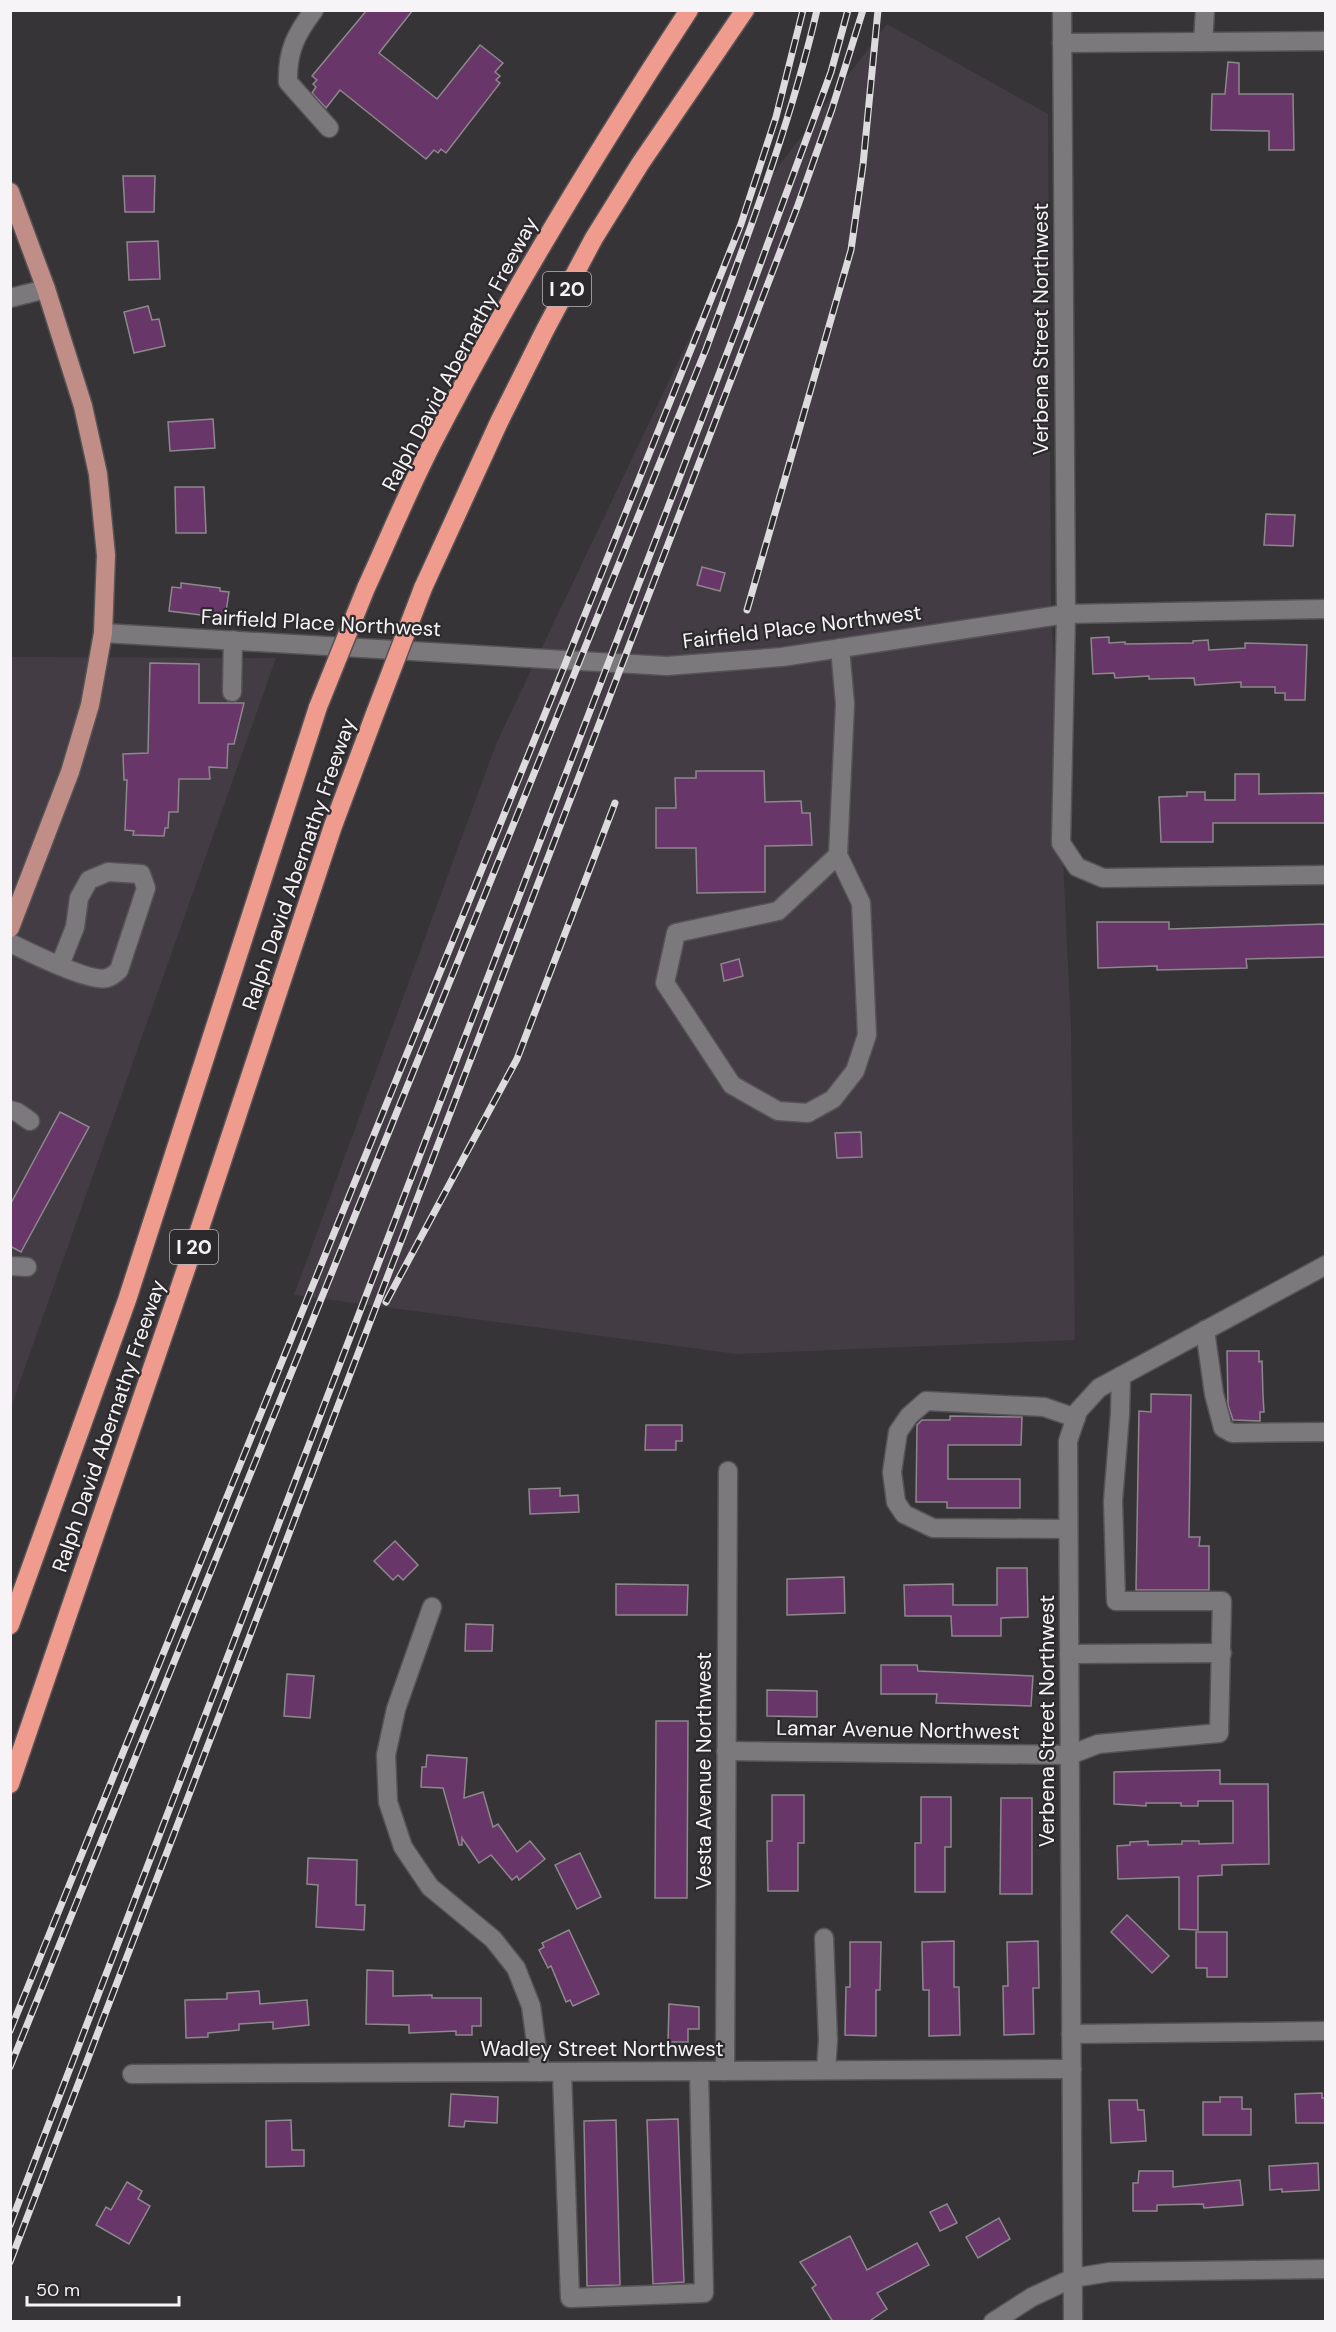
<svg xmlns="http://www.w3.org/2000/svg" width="1336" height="2332" font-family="'DM Sans',sans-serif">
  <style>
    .built { fill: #433c44 }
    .building { fill: #683668; stroke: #8c888b; stroke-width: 1.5 }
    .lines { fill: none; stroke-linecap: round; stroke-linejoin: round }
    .minor-casing { stroke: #565356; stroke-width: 21 }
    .major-casing { stroke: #565356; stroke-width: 21 }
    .highway-casing { stroke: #565356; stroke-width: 21 }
    .minor { stroke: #7c797d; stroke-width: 18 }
    .major { stroke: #c18e87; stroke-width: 18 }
    .highway { stroke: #ef9c8e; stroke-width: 18 }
    .rail-casing { stroke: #dddbde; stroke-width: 7 }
    .rail { stroke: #2c2a2d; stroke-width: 4.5; stroke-dasharray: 14; stroke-linecap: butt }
    .highway-bridge-casing { stroke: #565356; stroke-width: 21; stroke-linecap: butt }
    .highway-bridge { stroke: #ef9c8e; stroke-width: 18 }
    .labels { text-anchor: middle; stroke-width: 4.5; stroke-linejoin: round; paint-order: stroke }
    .shield { fill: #2c2a2d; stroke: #b9b7ba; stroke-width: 1.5 }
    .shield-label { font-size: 20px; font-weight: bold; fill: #f6f4f6 }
    .street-label { font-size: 21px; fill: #f6f4f6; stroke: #2c2a2d }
  </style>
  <rect width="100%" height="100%" fill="#363437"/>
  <g class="built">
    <polygon points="887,24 1048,114 1051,608 1071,1028 1075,1340 737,1354 294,1295 496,744 759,192"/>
    <polygon points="11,657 276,658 11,1407"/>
  </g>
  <g class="building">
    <polygon points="367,10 413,10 379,53 437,99 480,45 503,63 495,72 500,76 496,80 500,83 446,153 441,149 438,153 434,150 426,159 340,90 326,108 312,93 316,87 313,84 317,80 312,76"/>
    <polygon points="1228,62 1239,63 1239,94 1293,94 1294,150 1269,150 1269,131 1211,130 1212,94 1225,94"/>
    <polygon points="123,176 155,176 154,212 125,212"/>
    <polygon points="158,241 160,279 129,280 127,242"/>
    <polygon points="148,306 152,320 159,319 165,346 134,353 124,312"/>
    <polygon points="213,419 215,448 170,451 168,422"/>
    <polygon points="175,487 204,487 206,533 176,533"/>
    <polygon points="1266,514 1295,515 1293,546 1264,545"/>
    <polygon points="702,567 725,573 720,591 697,585"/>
    <polygon points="181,583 220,588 220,591 229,592 225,618 169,611 172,587 181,588"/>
    <polygon points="1109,637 1109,643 1125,642 1125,644 1193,643 1193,641 1208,640 1209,650 1245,648 1245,643 1307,645 1305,700 1285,700 1285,693 1275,693 1275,687 1241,687 1241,682 1195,685 1194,678 1149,679 1149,676 1115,678 1114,673 1093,674 1091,638"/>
    <polygon points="150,663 199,664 199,703 244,703 234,744 228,744 227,768 209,767 210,779 179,779 178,812 169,812 168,828 165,828 164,836 133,835 134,831 125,830 127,780 124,780 123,754 148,753"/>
    <polygon points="696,771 764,771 765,802 801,801 802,813 810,813 812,845 765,846 765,892 697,893 696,848 656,848 656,808 676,808 675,778 696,778"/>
    <polygon points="1235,774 1259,774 1259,794 1326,793 1326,823 1213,823 1213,842 1161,842 1159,797 1187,796 1187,792 1205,792 1205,800 1235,800"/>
    <polygon points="1097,922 1169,922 1169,929 1326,924 1326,957 1246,959 1247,968 1157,970 1157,966 1098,968"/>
    <polygon points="739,959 743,976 724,981 721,964"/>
    <polygon points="60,1112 89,1127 21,1252 10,1246 10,1205"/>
    <polygon points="861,1132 862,1157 837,1158 835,1133"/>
    <polygon points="1227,1351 1259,1351 1259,1362 1262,1361 1263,1395 1264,1412 1260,1412 1260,1421 1233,1420 1228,1405"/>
    <polygon points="1151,1394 1191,1395 1189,1537 1200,1537 1199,1546 1209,1546 1209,1590 1136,1590 1139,1411 1151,1412"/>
    <polygon points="950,1416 1022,1417 1021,1445 948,1445 948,1479 1020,1479 1020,1508 947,1508 947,1502 916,1502 917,1425 922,1420 950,1420"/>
    <polygon points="646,1425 682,1425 682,1441 676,1441 676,1450 645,1450"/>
    <polygon points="560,1488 560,1496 578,1495 579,1512 530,1514 529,1489"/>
    <polygon points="395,1541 418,1565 403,1580 398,1575 393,1580 374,1561"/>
    <polygon points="997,1568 1027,1568 1028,1617 1001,1618 1001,1636 952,1636 951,1616 905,1616 904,1585 953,1584 953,1605 997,1605"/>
    <polygon points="844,1577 845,1613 787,1615 787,1579"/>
    <polygon points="616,1584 688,1585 687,1615 616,1615"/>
    <polygon points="466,1624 493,1625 492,1651 465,1651"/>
    <polygon points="881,1665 917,1665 918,1671 1033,1676 1031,1706 936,1703 937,1694 881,1694"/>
    <polygon points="287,1674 314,1676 310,1718 284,1716"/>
    <polygon points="767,1690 817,1691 817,1717 767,1716"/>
    <polygon points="656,1721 688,1721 687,1898 655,1898"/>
    <polygon points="427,1755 467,1758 464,1798 483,1792 493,1827 498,1824 517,1852 530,1841 545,1859 519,1880 517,1876 512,1880 491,1855 479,1863 462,1838 462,1845 459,1845 443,1788 421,1787 422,1767 426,1767"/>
    <polygon points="1220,1770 1220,1784 1268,1784 1269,1864 1222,1865 1222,1875 1198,1876 1198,1930 1179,1929 1179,1877 1118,1879 1117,1846 1130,1845 1130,1842 1148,1841 1148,1845 1182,1844 1182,1841 1199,1841 1199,1844 1233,1843 1233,1801 1198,1801 1198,1806 1181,1806 1181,1803 1146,1803 1146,1806 1114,1804 1114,1772"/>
    <polygon points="772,1795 804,1795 804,1843 798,1843 798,1891 768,1891 767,1841 772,1841"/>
    <polygon points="921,1797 951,1797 951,1847 945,1847 945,1892 915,1892 915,1843 921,1843"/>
    <polygon points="1001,1798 1032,1798 1032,1894 1000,1894"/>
    <polygon points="580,1853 601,1897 577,1909 555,1865"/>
    <polygon points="308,1858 357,1860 356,1905 365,1905 364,1930 316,1927 318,1885 307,1884"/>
    <polygon points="1127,1915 1169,1956 1152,1973 1111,1932"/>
    <polygon points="569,1930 599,1994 573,2006 570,2000 566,2002 551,1966 548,1968 539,1950 544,1947 542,1943"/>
    <polygon points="1196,1932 1227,1932 1227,1977 1207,1977 1207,1968 1196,1968"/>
    <polygon points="954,1941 954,1987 959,1987 960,2035 929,2036 929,1990 923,1990 922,1942"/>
    <polygon points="1038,1941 1039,1988 1033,1988 1034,2034 1004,2035 1003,1986 1008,1986 1007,1942"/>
    <polygon points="850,1942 881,1942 880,1990 876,1990 876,2036 845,2035 846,1987 850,1987"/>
    <polygon points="367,1970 393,1971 393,1996 432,1995 432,1998 481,1998 481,2026 472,2026 472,2035 456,2035 456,2031 409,2033 409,2025 366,2024"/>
    <polygon points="259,1991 260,2004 307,2000 309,2025 273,2029 273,2022 239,2024 239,2030 208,2033 208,2037 186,2038 185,2000 227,1999 227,1993"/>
    <polygon points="669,2004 699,2007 699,2029 688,2029 688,2042 668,2042"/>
    <polygon points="1322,2093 1322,2098 1326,2098 1326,2123 1296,2123 1295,2094"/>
    <polygon points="451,2094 498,2097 497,2123 465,2121 464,2127 449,2126"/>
    <polygon points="1220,2097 1242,2097 1242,2109 1251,2109 1251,2135 1203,2135 1203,2102 1220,2102"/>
    <polygon points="1109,2100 1137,2100 1138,2110 1144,2110 1146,2141 1111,2143"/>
    <polygon points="678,2119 684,2282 653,2284 647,2120"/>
    <polygon points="291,2120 292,2150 304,2150 304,2166 266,2167 266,2121"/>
    <polygon points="616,2120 620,2285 587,2286 584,2121"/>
    <polygon points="1318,2163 1319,2190 1282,2192 1282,2189 1270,2190 1269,2166"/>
    <polygon points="1139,2171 1173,2171 1173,2187 1240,2180 1243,2205 1204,2208 1203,2204 1157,2205 1157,2211 1133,2211 1133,2183 1138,2183"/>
    <polygon points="127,2182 142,2191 138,2199 150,2206 129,2244 96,2225 106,2207 111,2210"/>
    <polygon points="947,2204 957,2223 940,2231 930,2212"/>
    <polygon points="999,2218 1010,2239 978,2258 966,2237"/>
    <polygon points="850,2236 867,2270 917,2243 929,2265 877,2293 887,2309 868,2322 833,2322 812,2288 816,2285 800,2262"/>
  </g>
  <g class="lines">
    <defs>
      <g id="minor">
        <path d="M314,10C296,34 287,51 288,82L329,128"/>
        <polyline points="1062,10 1066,614 1061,843 1077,867 1103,878 1326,875"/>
        <polyline points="1203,42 1205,10"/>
        <polyline points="1062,43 1326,41"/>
        <polyline points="10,298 46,289"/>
        <polyline points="103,633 667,666 782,657 1066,614 1326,609"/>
        <polyline points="232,692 233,640"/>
        <polyline points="838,855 861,903 867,1035 855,1071 833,1099 808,1113 778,1111 732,1085 665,983 676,933 778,911 838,855 845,704 840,648"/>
        <path d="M10,943C29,952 90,983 107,978C111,977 116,973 119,970L146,888L141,874L108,872L89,880L79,898L75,927L60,965"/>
        <polyline points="10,1110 17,1112 30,1121"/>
        <polyline points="10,1266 27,1267"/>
        <polyline points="1205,1330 1214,1394 1223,1428 1232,1433 1326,1432"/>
        <polyline points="1068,1529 933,1528 904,1514 896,1502 892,1472 898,1432 909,1416 926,1401 1044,1407 1076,1418"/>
        <polyline points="432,1607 396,1709 386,1755 388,1802 403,1847 430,1887 493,1939 516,1968 531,2006 540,2072"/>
        <polyline points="1069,1654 1222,1653"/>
        <polyline points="726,1751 1070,1755 1098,1744 1219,1733 1222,1601 1116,1601 1113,1501 1120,1414 1121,1376"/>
        <polyline points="824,1938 828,2040 826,2070"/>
        <polyline points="1071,2034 1326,2031"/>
        <polyline points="725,2071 728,1471"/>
        <polyline points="562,2072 570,2298 704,2293 699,2071"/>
        <polyline points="132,2074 1072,2069"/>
        <polyline points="993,2322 1032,2297 1073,2278 1110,2272 1326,2269"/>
        <polyline points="1073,2322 1068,1441 1078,1411 1099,1388 1326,1265"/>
      </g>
      <polyline id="major" points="10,192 46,289 83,406 98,474 106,555 103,633 90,705 70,772 10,928"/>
      <g id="highway">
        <path d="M366,588C388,540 408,491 432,444C509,294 597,151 689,10"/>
        <polyline points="423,588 499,422 545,330 594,238 640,164 745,10"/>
        <polyline points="10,1625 127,1300 318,707"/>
        <polyline points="10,1784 199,1231 333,826 376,711"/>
      </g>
    </defs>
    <use href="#minor" class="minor-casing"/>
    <use href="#major" class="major-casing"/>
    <use href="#highway" class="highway-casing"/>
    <use href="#minor" class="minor"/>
    <use href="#major" class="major"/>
    <use href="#highway" class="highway"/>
    <defs>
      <g id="rail">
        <polyline points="747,610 851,250 863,165 878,10"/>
        <polyline points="386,1302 517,1059 615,803"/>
        <polyline points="10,2031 566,662 741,224 776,117 803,10"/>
        <path d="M10,2067L706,349C747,237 790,126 817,10"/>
        <polyline points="10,2225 739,322 831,72 848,10"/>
        <polyline points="10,2262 798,205 832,109 863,10"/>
      </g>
    </defs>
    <use href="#rail" class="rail-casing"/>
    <use href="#rail" class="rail"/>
    <defs>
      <g id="highway-bridge">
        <polyline points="318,707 366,588"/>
        <polyline points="376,711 423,588"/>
      </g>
    </defs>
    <use href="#highway-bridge" class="highway-bridge-casing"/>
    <use href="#highway-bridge" class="highway-bridge"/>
  </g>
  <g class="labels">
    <g class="shield">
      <rect x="543" y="272" width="48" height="34" rx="4.5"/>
      <rect x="170" y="1230" width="48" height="34" rx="4.5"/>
    </g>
    <g class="shield-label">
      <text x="567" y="296">I 20</text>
      <text x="194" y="1254">I 20</text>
    </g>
    <g class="street-label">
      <text transform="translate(1041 329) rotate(-90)" y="7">Verbena Street Northwest</text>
      <text transform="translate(460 354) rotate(-62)" y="7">Ralph David Abernathy Freeway</text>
      <text transform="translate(321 623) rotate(3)" y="7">Fairfield Place Northwest</text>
      <text transform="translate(802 627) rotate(-7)" y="7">Fairfield Place Northwest</text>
      <text transform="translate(299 864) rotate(-71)" y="7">Ralph David Abernathy Freeway</text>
      <text transform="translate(109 1426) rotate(-71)" y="7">Ralph David Abernathy Freeway</text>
      <text transform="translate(1047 1721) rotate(-90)" y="7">Verbena Street Northwest</text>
      <text transform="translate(898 1730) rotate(1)" y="7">Lamar Avenue Northwest</text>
      <text transform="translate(704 1771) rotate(-90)" y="7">Vesta Avenue Northwest</text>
      <text x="602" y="2056">Wadley Street Northwest</text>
    </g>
  </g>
  <rect width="1336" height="2332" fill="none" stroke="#f6f4f6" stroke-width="24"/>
  <path d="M27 2296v9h152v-9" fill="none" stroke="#f6f4f6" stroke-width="3"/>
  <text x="36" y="2296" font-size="18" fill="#f6f4f6" stroke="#2c2a2d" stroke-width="4.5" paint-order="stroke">50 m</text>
</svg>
